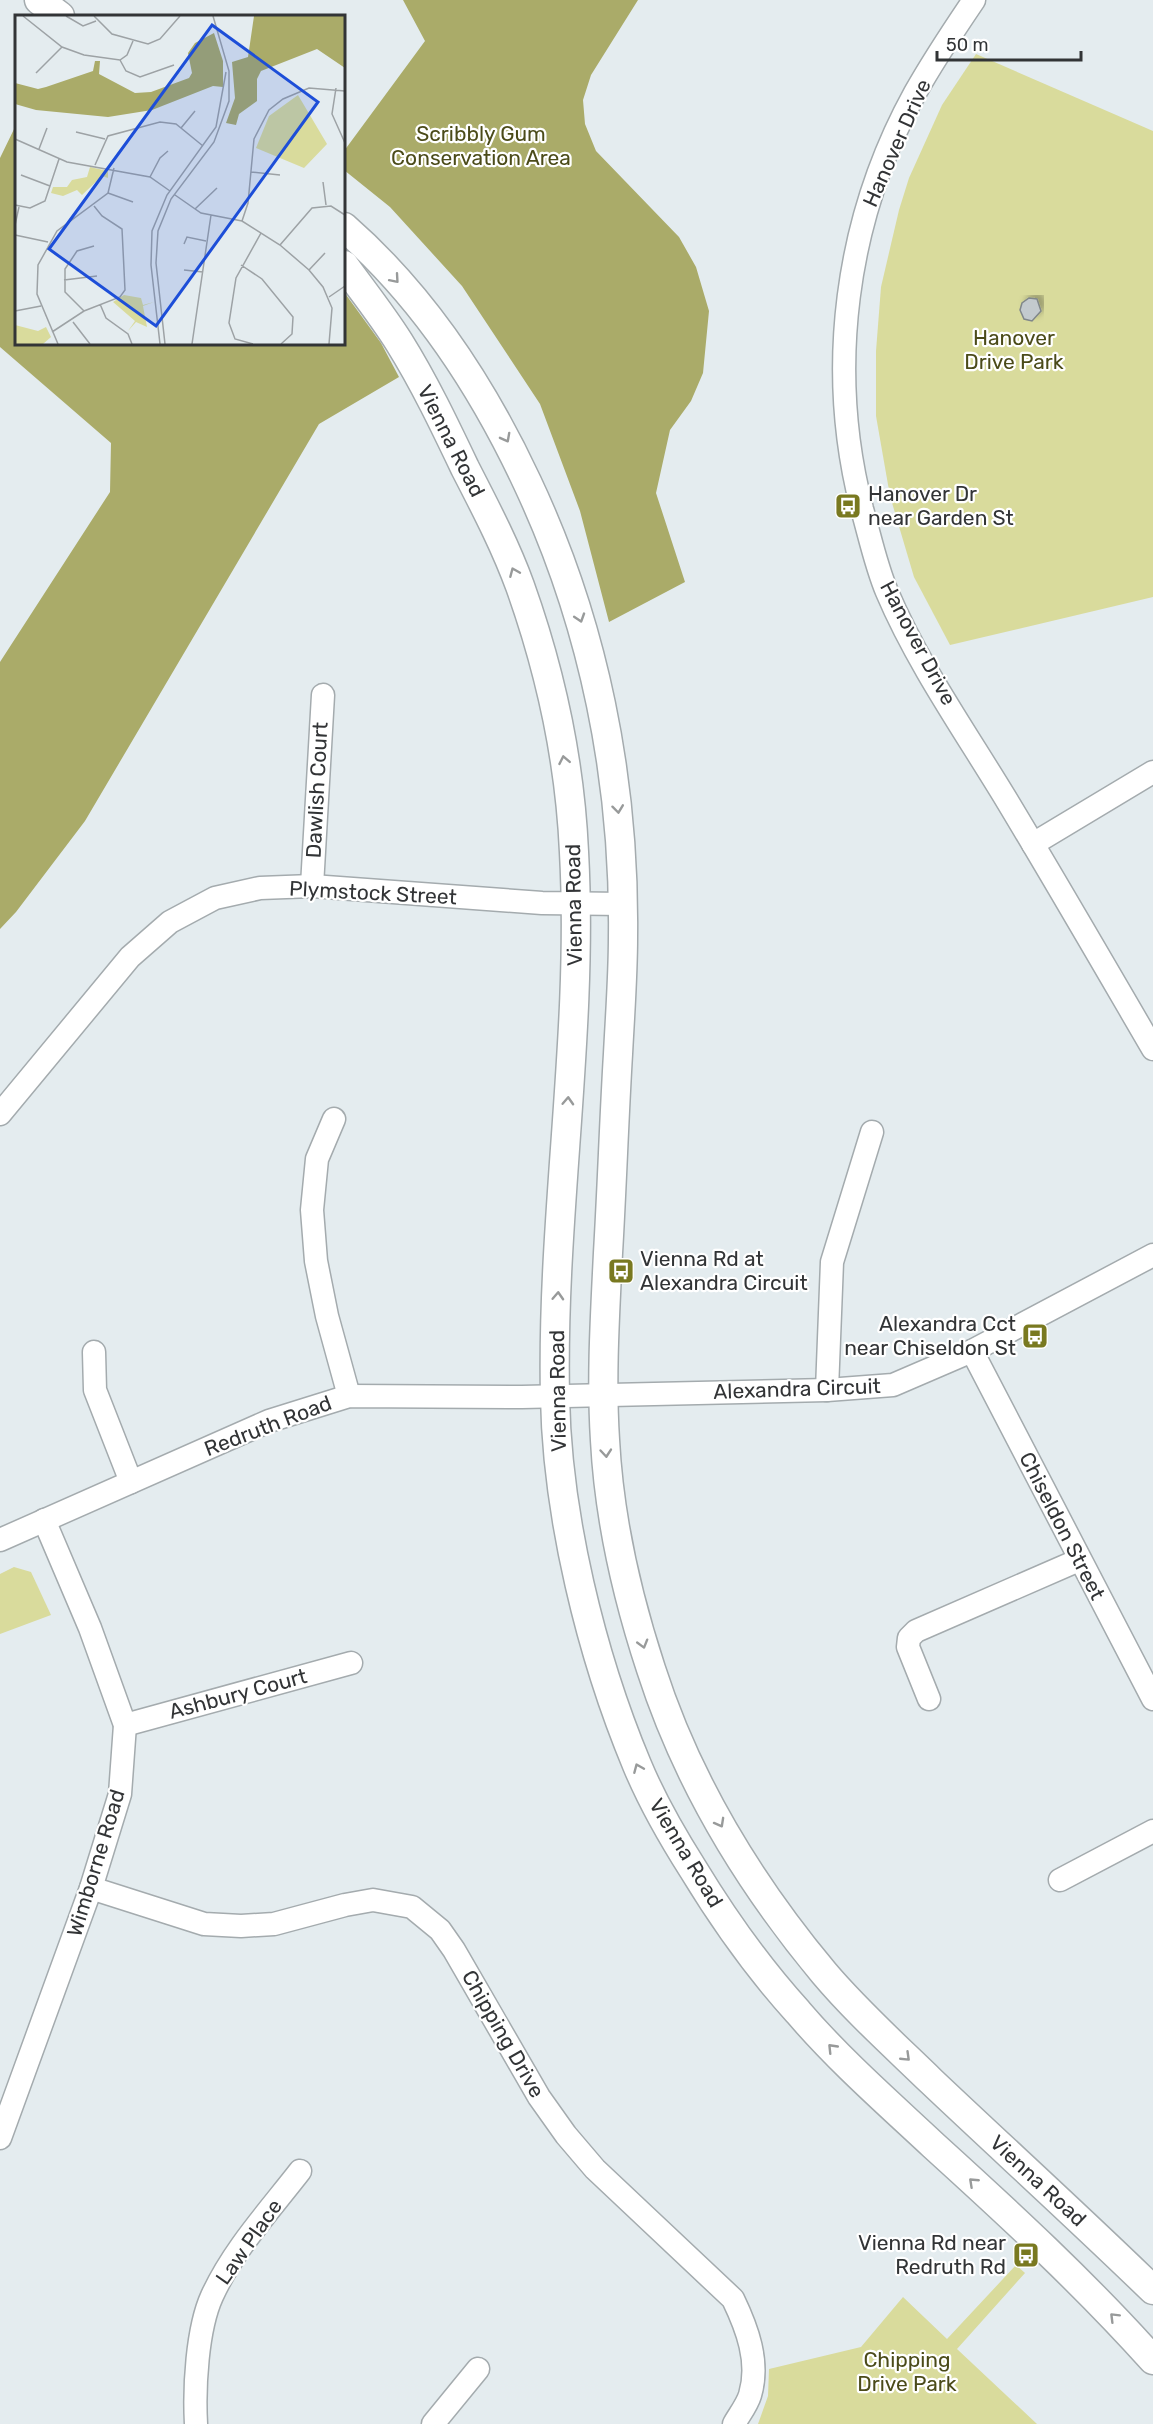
<svg xmlns="http://www.w3.org/2000/svg" width="1153" height="2424" font-family="Rubik,sans-serif">
  <style>
    .green { fill: #d9db9c }
    .forest { fill: #aaab69 }
    .building { fill: #c3cace; stroke: #80878a; stroke-width: 1.5; filter: url(#shadow) }
    .lines { fill: none; stroke-linecap: round; stroke-linejoin: round }
    .minor-casing { stroke: #a4abae; stroke-width: 25 }
    .major-casing { stroke: #a4abae; stroke-width: 31 }
    .minor { stroke: #fff; stroke-width: 22 }
    .major { stroke: #fff; stroke-width: 28 }
    .oneway { stroke: #989a9a }
    .labels { text-anchor: middle; stroke-width: 4.5; stroke-linejoin: round; paint-order: stroke }
    .park-label { font-size: 21px; fill: #4b4b19; stroke: #fff }
    .street-label { font-size: 21px; fill: #323436; stroke: #fff }
    .poi-label { font-size: 21px; fill: #323436; stroke: #fff; text-anchor: start }
    .inset-road { fill: none; stroke: #9da2a5; stroke-width: 1.5 }
    .view { fill: #1d4ed8; fill-opacity: 0.15; stroke: #1d4ed8; stroke-width: 3 }
    .inset-edge { fill: none; stroke: #323436; stroke-width: 3 }
  </style>
  <defs>
    <filter id="shadow"><feDropShadow dx="5.5" dy="-5.5" stdDeviation="3" flood-color="#0004"/></filter>
  </defs>
  <rect width="100%" height="100%" fill="#e4ecef"/>
  <g class="green">
    <polygon points="976,54 1153,131 1153,597 950,645 914,577 890,496 876,416 876,351 881,287 899,210 909,178 942,105"/>
    <polygon points="14,1567 31,1572 51,1615 0,1634 0,1574"/>
    <polygon points="1016,2265 1025,2273 957,2349 1037,2424 758,2424 768,2396 769,2369 861,2347 903,2297 947,2339"/>
  </g>
  <g class="forest">
    <polygon points="403,0 638,0 591,75 583,100 585,124 596,151 679,237 696,267 709,311 703,373 691,401 670,430 656,493 685,582 609,622 580,511 540,404 462,286 390,207 344,170 344,151 425,41"/>
    <polygon points="16,125 16,344 344,344 344,292 381,343 399,377 319,424 85,821 16,912 0,929 0,662 110,492 111,443 0,347 0,158"/>
  </g>
  <polygon class="building" points="1029,298 1037,299 1041,311 1032,321 1024,319 1020,310 1022,303"/>
  <g class="lines">
    <defs>
      <g id="minor">
        <path d="M974,0C953,31 933,61 915,93C845,220 826,370 862,509C870,537 876,566 887,592C917,663 966,733 1006,799C1056,882 1104,965 1153,1049"/>
        <polyline points="1033,844 1153,772"/>
        <polyline points="312,886 323,695"/>
        <polyline points="0,1114 130,957 170,922 215,898 260,888 312,886 542,903 623,904"/>
        <polyline points="334,1119 317,1159 312,1210 316,1261 327,1316 349,1396"/>
        <polyline points="972,1351 1153,1699"/>
        <polyline points="94,1352 95,1390 131,1482"/>
        <polyline points="827,1390 832,1262 872,1132"/>
        <polyline points="0,1540 269,1421 349,1396 522,1397 827,1390 893,1385 972,1351 1153,1255"/>
        <polyline points="929,1699 908,1647 909,1638 916,1631 1079,1560"/>
        <polyline points="125,1725 351,1663"/>
        <polyline points="1060,1880 1153,1831"/>
        <path d="M91,1888L204,1924L241,1926L274,1924L345,1905L373,1900L412,1907L440,1930L454,1950L539,2097L566,2135L595,2169L733,2299C747,2328 760,2362 750,2395C747,2405 739,2415 734,2424"/>
        <polyline points="0,2138 91,1888 120,1794 125,1725 90,1628 44,1520"/>
        <path d="M196,2424C194,2388 197,2329 212,2296C233,2250 269,2211 300,2171"/>
        <polyline points="433,2424 478,2369"/>
      </g>
      <g id="major">
        <polyline points="39,0 60,16"/>
        <path d="M344,227C423,296 483,388 527,482C594,624 625,780 623,937C623,976 620,1015 618,1054C614,1120 612,1186 608,1253C605,1315 601,1378 605,1440C609,1517 627,1596 651,1669C687,1781 749,1883 824,1973C856,2011 895,2046 931,2081C1005,2151 1080,2219 1153,2290"/>
        <path d="M344,265C362,290 382,315 399,342C424,382 445,426 465,468C485,507 505,545 520,586C550,670 570,763 574,852C584,1034 551,1215 555,1397C557,1515 591,1655 637,1765C652,1801 672,1836 693,1869C724,1920 758,1968 798,2012C839,2060 887,2102 933,2145C1009,2214 1084,2283 1153,2360"/>
      </g>
    </defs>
    <use href="#minor" class="minor-casing"/>
    <use href="#major" class="major-casing"/>
    <use href="#minor" class="minor"/>
    <use href="#major" class="major"/>
  </g>
  <defs><path id="oneway-chevron" d="M-2-3.5L2.5 0L-2 3.5" fill="none" stroke-width="1.6" stroke-linecap="round" stroke-linejoin="round" transform="scale(1.5)"/></defs>
  <g class="oneway">
    <use href="#oneway-chevron" transform="translate(395 279) rotate(49)"/>
    <use href="#oneway-chevron" transform="translate(506 438) rotate(62)"/>
    <use href="#oneway-chevron" transform="translate(514 572) rotate(-113)"/>
    <use href="#oneway-chevron" transform="translate(580 618) rotate(72)"/>
    <use href="#oneway-chevron" transform="translate(564 760) rotate(-101)"/>
    <use href="#oneway-chevron" transform="translate(618 809) rotate(83)"/>
    <use href="#oneway-chevron" transform="translate(568 1101) rotate(-87)"/>
    <use href="#oneway-chevron" transform="translate(558 1296) rotate(-87)"/>
    <use href="#oneway-chevron" transform="translate(606 1453) rotate(85)"/>
    <use href="#oneway-chevron" transform="translate(643 1644) rotate(74)"/>
    <use href="#oneway-chevron" transform="translate(638 1768) rotate(-113)"/>
    <use href="#oneway-chevron" transform="translate(720 1823) rotate(61)"/>
    <use href="#oneway-chevron" transform="translate(832 2048) rotate(-134)"/>
    <use href="#oneway-chevron" transform="translate(906 2057) rotate(44)"/>
    <use href="#oneway-chevron" transform="translate(973 2182) rotate(-137)"/>
    <use href="#oneway-chevron" transform="translate(1114 2317) rotate(-135)"/>
  </g>
  <defs>
    <symbol id="bus-square" viewBox="-11 -11 22 22"><rect x="-9" y="-9" width="18" height="18" rx="4" fill="#797920" stroke="#fff"/><path d="M-5-6H5V4H4V6H2V4H-2V6H-4V4H-5ZM-3.5-4V0h7V-4ZM-3.5 1.2v1.5H-2V1.2ZM2 1.2v1.5H3.5V1.2Z" fill="#fff"/></symbol>
  </defs>
  <g fill-rule="evenodd">
    <use href="#bus-square" x="833" y="491" width="30" height="30"/>
    <use href="#bus-square" x="606" y="1256" width="30" height="30"/>
    <use href="#bus-square" x="1020" y="1321" width="30" height="30"/>
    <use href="#bus-square" x="1011" y="2240" width="30" height="30"/>
  </g>
  <g class="labels">
    <g class="park-label">
      <text x="481" y="141">Scribbly Gum<tspan x="481" dy="24">Conservation Area</tspan></text>
      <text x="1014" y="345">Hanover<tspan x="1014" dy="24">Drive Park</tspan></text>
      <text x="907" y="2367">Chipping<tspan x="907" dy="24">Drive Park</tspan></text>
    </g>
    <g class="street-label">
      <text transform="translate(897 143) rotate(-66)" y="7">Hanover Drive</text>
      <text transform="translate(451 441) rotate(63)" y="7">Vienna Road</text>
      <text transform="translate(918 643) rotate(62)" y="7">Hanover Drive</text>
      <text transform="translate(317 790) rotate(-87)" y="7">Dawlish Court</text>
      <text transform="translate(373 893) rotate(3)" y="7">Plymstock Street</text>
      <text transform="translate(574 905) rotate(-91)" y="7">Vienna Road</text>
      <text transform="translate(797 1389) rotate(-2)" y="7">Alexandra Circuit</text>
      <text transform="translate(558 1391) rotate(-91)" y="7">Vienna Road</text>
      <text transform="translate(268 1426) rotate(-21)" y="7">Redruth Road</text>
      <text transform="translate(1062 1526) rotate(63)" y="7">Chiseldon Street</text>
      <text transform="translate(238 1694) rotate(-15)" y="7">Ashbury Court</text>
      <text transform="translate(686 1853) rotate(59)" y="7">Vienna Road</text>
      <text transform="translate(96 1863) rotate(-73)" y="7">Wimborne Road</text>
      <text transform="translate(503 2034) rotate(60)" y="7">Chipping Drive</text>
      <text transform="translate(1038 2181) rotate(43)" y="7">Vienna Road</text>
      <text transform="translate(249 2242) rotate(-55)" y="7">Law Place</text>
    </g>
    <g class="poi-label">
      <text x="868" y="501">Hanover Dr<tspan x="868" dy="24">near Garden St</tspan></text>
      <text x="640" y="1266">Vienna Rd at<tspan x="640" dy="24">Alexandra Circuit</tspan></text>
      <text x="1016" y="1331" text-anchor="end">Alexandra Cct<tspan x="1016" dy="24">near Chiseldon St</tspan></text>
      <text x="1006" y="2250" text-anchor="end">Vienna Rd near<tspan x="1006" dy="24">Redruth Rd</tspan></text>
    </g>
  </g>
  <g transform="translate(15 15)">
    <rect width="330" height="330" fill="#e4ecef"/>
    <path d="M283,80L312,129L289,153L241,133L254,101ZM75,152L93,156V163L87,161L67,180L62,175L48,181L36,178L38,172H52L57,165L72,162ZM109,280L126,283L128,290L139,287L128,291L132,312L121,307L113,316L120,306L98,287ZM0,310L23,316L31,312L36,322L28,329H0Z" fill="#d9db9c"/>
    <path d="M239,1H330V53L302,34L246,56L242,64V86L224,99L221,110L211,108L220,83L217,47L233,42ZM199,18L208,46V72L198,71L137,95L93,102L21,95L0,89V68L23,74L31,72L78,56L80,46H85L84,59L120,78L136,77L174,63L177,58L173,38L180,28Z" fill="#aaab69"/>
    <path class="inset-road" d="M8,1L47,32L69,40L105,45L112,40L118,26M51,1L68,11L81,6M79,1L97,19L133,29L145,24L165,1M105,45L111,56L125,62L159,50M21,58L47,32M321,73L317,99L330,128M166,113L180,96M61,117L90,124M0,124L52,147L135,162L155,176M24,134L32,113M80,150L93,121L145,107L161,109L188,131M236,157L265,160M6,160L35,171M135,162L145,143L153,136M308,167L311,190M93,178L118,187M160,180L186,198L227,206L265,230L294,255L308,272L317,293L314,329M0,190L15,193L30,186L44,144M180,194L202,173M227,206L233,188L239,124L254,95L268,84L294,73L330,76M0,210L4,192M0,220L33,227M169,229L172,222L191,226M265,230L297,193L316,191L330,200M226,250L247,264L278,302L277,319L266,329M169,255L188,257M294,255L310,238M49,265L82,261M314,282L330,271M85,289L91,303L113,319L117,329M0,296L26,291M69,296L50,277V254L62,236L79,231M58,307L75,329M37,317L69,296L105,282L110,275L107,214L87,201L79,191M43,329L22,279L23,250L42,216L93,178L99,153M145,329L136,250L137,216L152,180L201,112L211,57M150,329L141,248L143,216L156,184L199,127L214,86V56L198,1M177,329L196,200M238,329L220,324L214,308L221,263L246,218"/>
    <path class="view" d="M197,10L303,87L141,311L34,234Z"/>
    <rect width="330" height="330" class="inset-edge"/>
  </g>
  <path d="M937 51v9h144v-9" fill="none" stroke="#323436" stroke-width="3"/>
  <text x="946" y="51" font-size="18" fill="#323436" stroke="#ffffff" stroke-width="4.5" paint-order="stroke">50 m</text>
</svg>
